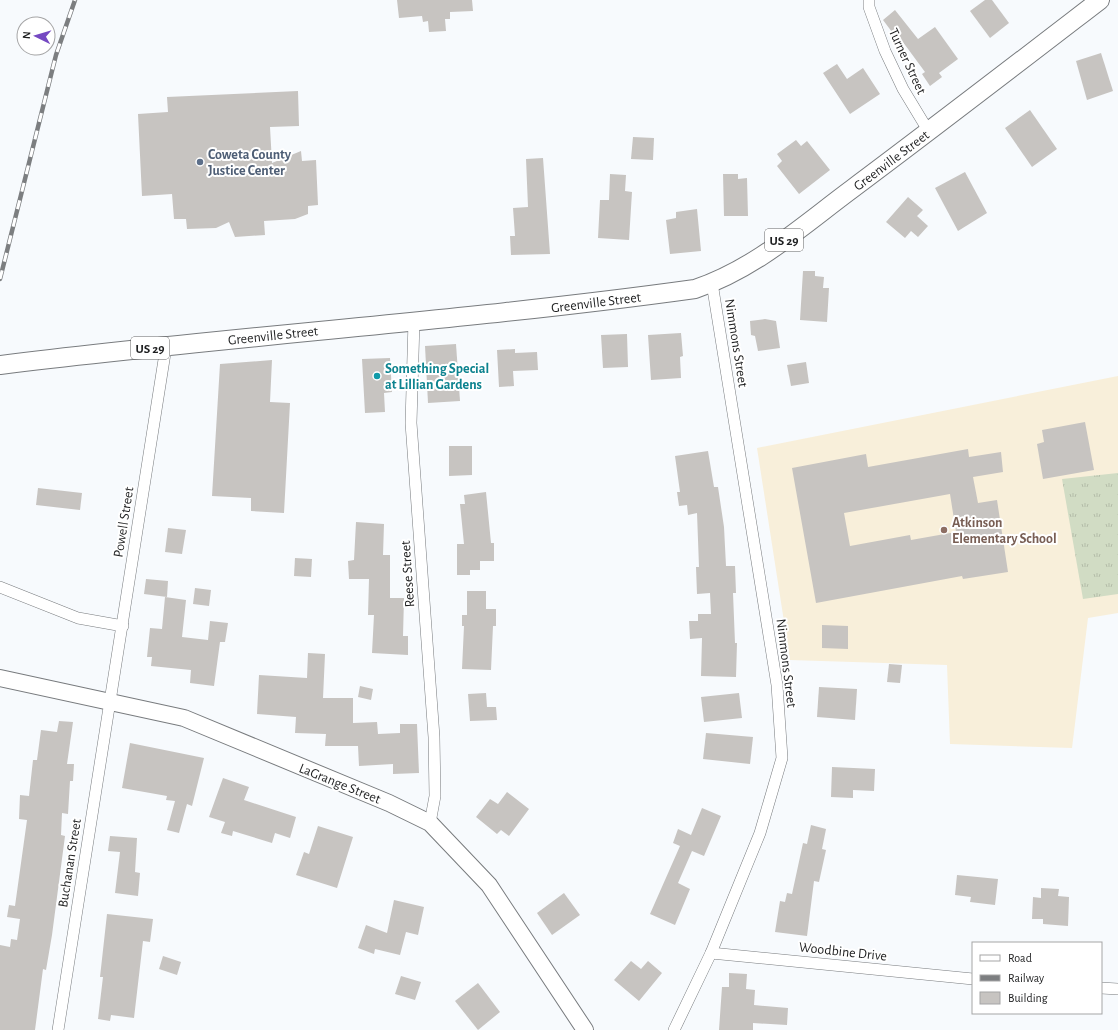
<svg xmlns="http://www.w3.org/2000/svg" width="1118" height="1030" font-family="'Alegreya Sans',sans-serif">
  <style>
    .education { fill: #f8efda }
    .grass { fill: url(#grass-tufts) }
    .building { fill: #c7c4c1; fill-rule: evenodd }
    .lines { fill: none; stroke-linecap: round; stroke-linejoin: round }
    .street-casing { stroke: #787b7e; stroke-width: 12 }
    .secondary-casing { stroke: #787b7e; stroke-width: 18 }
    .primary-casing { stroke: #787b7e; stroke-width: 20 }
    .street { stroke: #fff; stroke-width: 11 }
    .secondary { stroke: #fff; stroke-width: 16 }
    .primary { stroke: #fff; stroke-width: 18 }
    .rail-casing { stroke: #7c7e80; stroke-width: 4.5 }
    .rail { stroke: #fff; stroke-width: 3; stroke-dasharray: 9; stroke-linecap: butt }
    .service-dot { fill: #5c6f8a; stroke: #fff; stroke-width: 1.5 }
    .culture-dot { fill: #0f9aa8; stroke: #fff; stroke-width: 1.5 }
    .education-dot { fill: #8d6e63; stroke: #fff; stroke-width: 1.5 }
    .labels { text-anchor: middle; stroke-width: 4; stroke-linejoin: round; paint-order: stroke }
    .shield { fill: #fff; stroke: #626263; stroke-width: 1 }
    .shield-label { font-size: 13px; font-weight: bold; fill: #1e1f20 }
    .street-label { font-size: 14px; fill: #1e1f20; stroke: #fff }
    .service-label { font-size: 14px; font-weight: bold; fill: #4e5e75; stroke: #fff; text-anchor: start }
    .culture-label { font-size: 14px; font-weight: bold; fill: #0d838f; stroke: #fff; text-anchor: start }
    .education-label { font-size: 14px; font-weight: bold; fill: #785e54; stroke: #fff; text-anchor: start }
  </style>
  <defs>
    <pattern id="grass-tufts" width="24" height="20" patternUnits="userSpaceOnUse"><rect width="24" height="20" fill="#d1dcc4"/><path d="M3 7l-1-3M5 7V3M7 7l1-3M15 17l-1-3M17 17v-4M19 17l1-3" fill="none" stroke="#b3bca8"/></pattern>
  </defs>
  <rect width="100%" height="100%" fill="#f7fafd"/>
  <polygon class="education" points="1118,376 1118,613 1088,618 1072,748 950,744 947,665 790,660 757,448"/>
  <polygon class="grass" points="1118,473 1118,594 1083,599 1062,479"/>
  <g class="building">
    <polygon points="397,0 472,0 473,11 450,12 450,19 445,19 446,31 429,32 428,21 423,22 422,16 399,18"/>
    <polygon points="985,0 992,0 1009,23 990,38 970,11"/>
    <polygon points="895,10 918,39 935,27 958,59 939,73 942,77 930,86 922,74 925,72 897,34 895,36 883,20"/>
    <polygon points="1101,53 1113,91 1087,100 1076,61"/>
    <polygon points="837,64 847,79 863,68 880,94 850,114 823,73"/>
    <polygon points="298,91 299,126 270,127 272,163 301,151 302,161 316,160 318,205 308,206 308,214 295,219 264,221 265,235 235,237 229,222 216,228 187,229 186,219 174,219 172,194 142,196 138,114 168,112 167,97"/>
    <polygon points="1030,110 1057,149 1032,167 1005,128"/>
    <polygon points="633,137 654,138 653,160 631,159"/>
    <polygon points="796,140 801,146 807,141 830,170 799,194 777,166 782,161 777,154"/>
    <polygon points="543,158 550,254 511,255 510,236 515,236 513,208 528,207 526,159"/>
    <polygon points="965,172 987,213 958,231 935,188"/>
    <polygon points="610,174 626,175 625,191 632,192 629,240 598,238 600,200 609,200"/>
    <polygon points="723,174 738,174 738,179 747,178 748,216 724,216"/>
    <polygon points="908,197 923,210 917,216 928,226 918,237 911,231 905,238 886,222"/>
    <polygon points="697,209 701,251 670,254 666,220 676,218 676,212"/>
    <polygon points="803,271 815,271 815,276 824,277 823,288 829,288 827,322 800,320"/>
    <polygon points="765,319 776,321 780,348 758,351 755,336 751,335 750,321"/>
    <polygon points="681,333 683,356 680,357 681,378 651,380 648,335"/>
    <polygon points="627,334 628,367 603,368 601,335"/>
    <polygon points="456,344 460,401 428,403 425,346"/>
    <polygon points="515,349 515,353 537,352 538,370 513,371 514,386 499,387 497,350"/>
    <polygon points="390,358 392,392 384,393 385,412 365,413 362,359"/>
    <polygon points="272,360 270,402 290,403 284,513 251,511 251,498 212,496 220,364"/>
    <polygon points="806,362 809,383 791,386 787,365"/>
    <polygon points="1085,422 1094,470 1043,479 1037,444 1044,442 1042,430"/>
    <polygon points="449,446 472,446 472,475 449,476"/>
    <path d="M968,449L969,457L1001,452L1003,472L973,477L978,503L997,500L1008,572L963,579L962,576L816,603L792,468L866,454L868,467ZM950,494L956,532L911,540L910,535L850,546L844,513Z"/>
    <polygon points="708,451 714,487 718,487 724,527 726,566 735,566 736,593 733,593 735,643 737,643 736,677 701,676 702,638 690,639 689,621 698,621 698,614 711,614 710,593 697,594 696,567 699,567 697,513 688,515 687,505 679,506 677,492 680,492 675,456"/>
    <polygon points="38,488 82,493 80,510 36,505"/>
    <polygon points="486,492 491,543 494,543 494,561 480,561 480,570 470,570 470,575 457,575 457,544 464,544 460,504 465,504 464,495"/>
    <polygon points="356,522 384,524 383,555 390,555 390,598 404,598 403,636 408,636 408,655 372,653 374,615 368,615 369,579 349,579 348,561 354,560"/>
    <polygon points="168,528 186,530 182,554 165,552"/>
    <polygon points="295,558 312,559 311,577 294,576"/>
    <polygon points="146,579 168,581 167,597 144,594"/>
    <polygon points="195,588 211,590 209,606 193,604"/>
    <polygon points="467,591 486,591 486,609 496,609 496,626 493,626 491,670 462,669 464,626 462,626 462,615 467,615"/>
    <polygon points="165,597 186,600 182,637 208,640 210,621 228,623 225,642 220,642 214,686 190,683 191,670 151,666 152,657 147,657 150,628 162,629"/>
    <polygon points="822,625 848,626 848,649 822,648"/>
    <polygon points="308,653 325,654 323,698 353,698 353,723 377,722 378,734 400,733 400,724 417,724 419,773 393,774 393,764 359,766 358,746 325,746 326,734 295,733 296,717 257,714 259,675 307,678"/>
    <polygon points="889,664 902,665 900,683 887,682"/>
    <polygon points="360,686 373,689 371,700 358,697"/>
    <polygon points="819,687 857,689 855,720 817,717"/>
    <polygon points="486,693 487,707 496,707 497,720 470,721 468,694"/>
    <polygon points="739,693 742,718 704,722 701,697"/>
    <polygon points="59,721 73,722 67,764 74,764 73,781 70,781 68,814 62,813 61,835 65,836 52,935 46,970 43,969 35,1030 0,1030 0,945 10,947 11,939 17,940 20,919 7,917 9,905 15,906 27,820 19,819 20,795 29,796 33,760 37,760 41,730 57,732"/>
    <polygon points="706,733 753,737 750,764 703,759"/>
    <polygon points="130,743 204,758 192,806 187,804 179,833 167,830 175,801 166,800 167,796 122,788"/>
    <polygon points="832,767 875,769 874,791 853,790 853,798 831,797"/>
    <polygon points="223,778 249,787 244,800 296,817 290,838 275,833 272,843 233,831 232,836 221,833 225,822 209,817"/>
    <polygon points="507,792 529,809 509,836 501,830 497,834 476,817 490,799 498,804"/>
    <polygon points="702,808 721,816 704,856 692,851 678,883 690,889 675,925 650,914 680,846 673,843 678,829 691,835"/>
    <polygon points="811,825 826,829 822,849 826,850 819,882 814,881 807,936 775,932 780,901 785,902 787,893 792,894 803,843 807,844"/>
    <polygon points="318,826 353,837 337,888 296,875 304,852 309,854"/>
    <polygon points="110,836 137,838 135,872 140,873 138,896 115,893 120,852 108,851"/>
    <polygon points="957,875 998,879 995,905 970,902 971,897 955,895"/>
    <polygon points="1041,888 1059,889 1058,896 1069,897 1068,926 1043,924 1043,919 1032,919 1033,897 1041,898"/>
    <polygon points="564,893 580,915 552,935 537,913"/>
    <polygon points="394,900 424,907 418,935 406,932 400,955 375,949 374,954 358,948 366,925 387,933"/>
    <polygon points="107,914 153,919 150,942 143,941 134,1018 111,1015 110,1021 98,1019 103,977 100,977"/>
    <polygon points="163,956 181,962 177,975 159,969"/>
    <polygon points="631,961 641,969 648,961 662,973 639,1001 614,980"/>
    <polygon points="729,973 747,974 746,989 755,990 754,1005 788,1008 787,1025 753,1023 753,1030 719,1030 722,987 729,987"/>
    <polygon points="401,976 421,982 415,1000 395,994"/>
    <polygon points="478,983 500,1012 478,1030 455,1001"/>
  </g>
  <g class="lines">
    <defs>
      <g id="street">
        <polyline points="869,0 869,7 885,51 903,89 929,132"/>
        <polyline points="414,321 411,423 434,737 435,796 430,823"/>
        <polyline points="0,587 78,618 123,626"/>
        <polyline points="711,953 973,979"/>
        <polyline points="1101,988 1118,989"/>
        <polyline points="58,1030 166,347"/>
        <polyline points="674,1030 711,953 760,833 782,758 777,685 712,283"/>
      </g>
      <polyline id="secondary" points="0,678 184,718 389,803 430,823 489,885 585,1030"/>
      <path id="primary" d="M0,365C231,336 464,321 695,289C755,269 802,226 852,189C935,127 1018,63 1100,0"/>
    </defs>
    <use href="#street" class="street-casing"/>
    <use href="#secondary" class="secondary-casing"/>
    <use href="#primary" class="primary-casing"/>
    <use href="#street" class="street"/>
    <use href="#secondary" class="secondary"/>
    <use href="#primary" class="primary"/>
    <defs>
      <polyline id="rail" points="0,279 56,55 75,0"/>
    </defs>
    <use href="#rail" class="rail-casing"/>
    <use href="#rail" class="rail"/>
  </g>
  <circle class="service-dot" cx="200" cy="162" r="4"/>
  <circle class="culture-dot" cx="377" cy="376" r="4"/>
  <circle class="education-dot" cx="944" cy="530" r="4"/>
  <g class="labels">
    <g class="shield">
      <rect x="765" y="229" width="38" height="22" rx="3"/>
      <rect x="131" y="337" width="38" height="22" rx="3"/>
    </g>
    <g class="shield-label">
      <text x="784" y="245">US 29</text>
      <text x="150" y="353">US 29</text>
    </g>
    <g class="street-label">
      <text transform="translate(908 61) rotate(65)" y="5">Turner Street</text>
      <text transform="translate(891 160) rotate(-37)" y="5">Greenville Street</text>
      <text transform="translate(596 302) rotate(-7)" y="5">Greenville Street</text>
      <text transform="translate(273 335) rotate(-6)" y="5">Greenville Street</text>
      <text transform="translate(737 343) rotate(81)" y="5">Nimmons Street</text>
      <text transform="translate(123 522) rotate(-81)" y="5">Powell Street</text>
      <text transform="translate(407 574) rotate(-94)" y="5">Reese Street</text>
      <text transform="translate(787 663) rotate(83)" y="5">Nimmons Street</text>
      <text transform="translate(340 783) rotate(22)" y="5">LaGrange Street</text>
      <text transform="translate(69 863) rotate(-81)" y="5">Buchanan Street</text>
      <text transform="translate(843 951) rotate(6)" y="5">Woodbine Drive</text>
    </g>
    <g class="service-label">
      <text x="208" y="159">Coweta County<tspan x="208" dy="16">Justice Center</tspan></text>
    </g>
    <g class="culture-label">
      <text x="385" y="373">Something Special<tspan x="385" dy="16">at Lillian Gardens</tspan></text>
    </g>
    <g class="education-label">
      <text x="952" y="527">Atkinson<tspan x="952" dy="16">Elementary School</tspan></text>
    </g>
  </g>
  <rect x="972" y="942" width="130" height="72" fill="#ffffff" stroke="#a5a5a6"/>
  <rect x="980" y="955" width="20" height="6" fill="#ffffff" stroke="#a5a5a6"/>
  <text x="1008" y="962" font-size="12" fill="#1e1f20">Road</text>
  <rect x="980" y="975" width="20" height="6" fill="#7c7e80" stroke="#a5a5a6"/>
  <text x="1008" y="982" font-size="12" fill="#1e1f20">Railway</text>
  <rect x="980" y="992" width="20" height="12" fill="#c7c4c1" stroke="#a5a5a6"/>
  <text x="1008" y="1002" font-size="12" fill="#1e1f20">Building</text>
  <g transform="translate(36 36) rotate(275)"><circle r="19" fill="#ffffff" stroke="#a5a5a6"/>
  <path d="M0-3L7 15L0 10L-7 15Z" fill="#7549c2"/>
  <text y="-6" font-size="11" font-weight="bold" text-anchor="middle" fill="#1e1f20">N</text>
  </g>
</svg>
